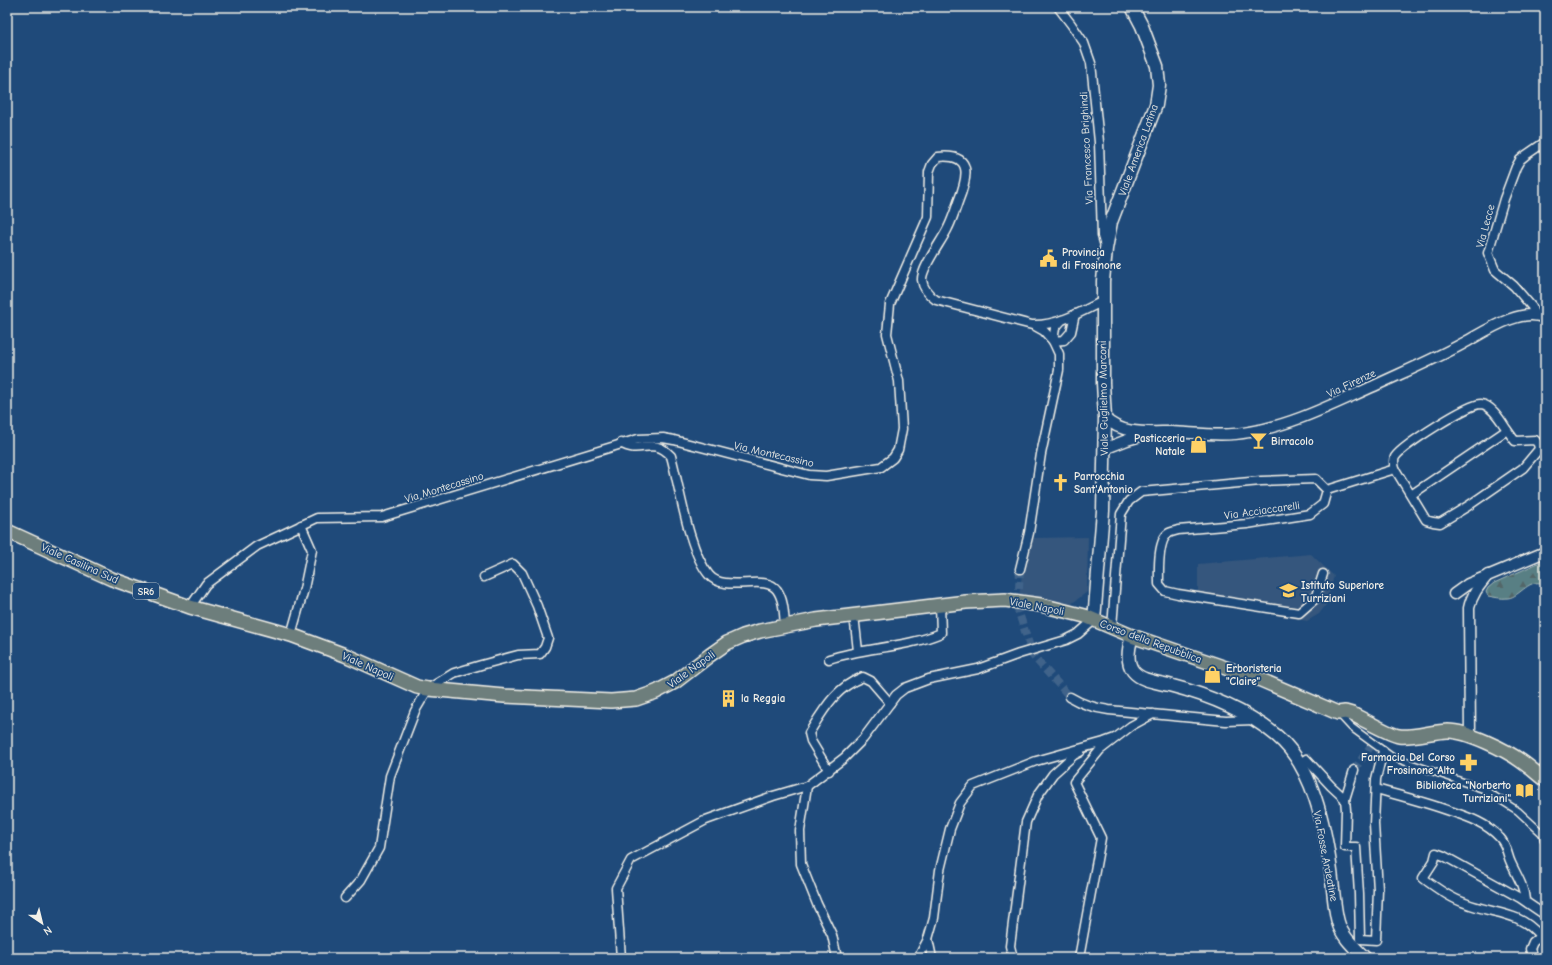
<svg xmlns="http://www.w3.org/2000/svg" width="1552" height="965" font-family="'Comic Neue',sans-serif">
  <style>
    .built { fill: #34567d }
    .forest { fill: url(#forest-firs); stroke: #a6b8b6 }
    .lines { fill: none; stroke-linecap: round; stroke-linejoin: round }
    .minor-tunnel { stroke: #3f638a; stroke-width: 8; stroke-dasharray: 8 4; stroke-linecap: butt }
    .pedestrian-casing { stroke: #f4f1e8; stroke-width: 9 }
    .minor-casing { stroke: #f4f1e8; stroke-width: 11 }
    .tertiary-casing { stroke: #f4f1e8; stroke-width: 13 }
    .secondary-casing { stroke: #f4f1e8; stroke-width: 15 }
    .primary-casing { stroke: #f4f1e8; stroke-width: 16 }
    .pedestrian { stroke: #1f4a7a; stroke-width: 6 }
    .minor { stroke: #1f4a7a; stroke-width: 8 }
    .tertiary { stroke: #1f4a7a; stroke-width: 10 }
    .secondary { stroke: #1f4a7a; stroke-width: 12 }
    .primary { stroke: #6d7e7c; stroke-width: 13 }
    .labels { text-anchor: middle; stroke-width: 3.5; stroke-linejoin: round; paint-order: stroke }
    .shield { fill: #1f4a7a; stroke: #b4bfc7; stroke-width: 1 }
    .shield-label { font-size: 10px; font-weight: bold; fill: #f4f1e8 }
    .street-label { font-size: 11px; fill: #f4f1e8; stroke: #1f4a7a }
    .poi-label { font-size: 11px; font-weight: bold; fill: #f4f1e8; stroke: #1f4a7a; text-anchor: start }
  </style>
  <defs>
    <pattern id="forest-firs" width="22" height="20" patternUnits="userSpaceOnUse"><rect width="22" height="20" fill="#597f84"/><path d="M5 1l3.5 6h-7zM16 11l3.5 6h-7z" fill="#526668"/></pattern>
  </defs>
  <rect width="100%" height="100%" fill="#1f4a7a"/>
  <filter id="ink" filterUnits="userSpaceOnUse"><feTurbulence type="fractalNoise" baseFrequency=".025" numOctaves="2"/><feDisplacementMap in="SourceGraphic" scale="8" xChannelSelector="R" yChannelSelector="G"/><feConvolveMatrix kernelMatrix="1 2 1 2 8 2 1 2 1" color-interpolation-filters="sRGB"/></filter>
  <g filter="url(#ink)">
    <g class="built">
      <polygon points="1088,537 1087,592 1066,608 1019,597 1023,566 1032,538"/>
      <polygon points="1311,554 1334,576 1326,605 1319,614 1307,621 1198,600 1198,564"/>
    </g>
    <path class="forest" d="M1545,560V585C1530,576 1520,597 1508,598C1501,599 1494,597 1488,596L1486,592L1488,588L1494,583Z"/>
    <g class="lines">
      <g class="minor-tunnel">
        <polyline points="1020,569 1018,610 1033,656 1070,697"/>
        <polyline points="1354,770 1373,743"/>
      </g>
      <defs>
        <polyline id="pedestrian" points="1338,713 1351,727 1392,757 1483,789 1518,811 1545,836"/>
        <g id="minor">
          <polyline points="1058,7 1071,24 1084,43 1091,63 1099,142 1102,236 1105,246"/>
          <polyline points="1534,315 1532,307 1514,286 1495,270 1488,253 1504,199 1516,167 1520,160 1526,155 1545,142"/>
          <polyline points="1035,326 1044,331 1053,341 1064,340 1071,332 1075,314"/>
          <path d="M621,443C640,456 652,435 671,456C680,488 688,550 709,575C725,594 765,573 777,590C784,600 784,614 785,626"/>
          <path d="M1395,469C1394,465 1393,461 1395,457C1402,446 1468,404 1481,404C1492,405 1501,421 1507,430"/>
          <polyline points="1327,490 1395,469 1426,520 1433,522 1440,523 1468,506 1523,468 1539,449 1538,444 1535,440 1515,441 1507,430 1411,495"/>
          <polyline points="1020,569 1029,533 1041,454 1059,370 1059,354 1053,341 1055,328 1062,320"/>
          <path d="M190,607L206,584L257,546L317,518L382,517L638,439L663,438L674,440L809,475L826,476L881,467L893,458L898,450L902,429L899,381L887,334L890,304L928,217L929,172L932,164L938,157C975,153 967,179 958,202C955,211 952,220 948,228C942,241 921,268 922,280C923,289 929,295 936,300L1032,325C1057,326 1081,312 1103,301"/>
          <polyline points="854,615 858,651"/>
          <path d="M1112,627L1121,514L1129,501L1141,492L1261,481L1316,479L1327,490L1323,504L1310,514L1247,524L1178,530C1175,531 1171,532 1169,533C1157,540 1159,572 1159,584L1165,591L1178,594L1299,613L1315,599L1323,574"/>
          <polyline points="291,635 304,589 312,550 301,525"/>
          <path d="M829,659C866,647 906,648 941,633L940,605"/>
          <path d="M1070,697C1083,705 1094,708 1109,710L1226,721L1254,720"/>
          <polyline points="1300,763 1306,759 1331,786 1345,799 1346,810 1345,847 1356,847 1359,894 1360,939 1376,940 1378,890 1374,824 1376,779 1383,751"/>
          <path d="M829,771L811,741L809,733C824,709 836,687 863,677L871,681L890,703"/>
          <polyline points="807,786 800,831 801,864 817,904 832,935 837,958"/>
          <path d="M1376,789C1401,796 1425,802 1450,811C1468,817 1487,823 1500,838C1507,845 1507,855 1511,863C1517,876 1524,886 1525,900"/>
          <polyline points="1345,799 1354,770"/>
          <polyline points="1544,835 1545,840"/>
          <polyline points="345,898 361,880 379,848 390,776 415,711 428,689 454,673 481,665 518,655 540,654 545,647 548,638 537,606 522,573 513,564 484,577"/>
          <path d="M1540,936C1518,910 1495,915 1465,903C1450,898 1436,888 1423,878L1434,861L1436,853L1444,856L1520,898L1545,915"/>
          <polyline points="928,939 932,958"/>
          <polyline points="621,958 616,888 631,860 706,820 773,796 807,786 844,758 863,739 896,695 905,688 929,679 978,669 1019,654 1066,640 1078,634 1094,620"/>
          <polyline points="918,958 928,939 934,918 940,870 950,829 960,803 973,786 1036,761 1104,742 1115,738"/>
          <polyline points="1013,958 1010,946 1026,822 1038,795 1053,774 1074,755 1080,752"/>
          <polyline points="1079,958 1101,838 1074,782 1100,750 1131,726 1153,714"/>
          <polyline points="1533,958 1530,949 1533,942 1545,933"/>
        </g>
        <g id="tertiary">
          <path d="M1105,418C1122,435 1148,432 1171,432C1197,433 1224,437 1249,432C1293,425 1333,404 1374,386C1404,372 1435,359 1464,343C1484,332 1522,306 1545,318"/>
          <polyline points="1104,449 1127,440 1148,434"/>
          <polyline points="1454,594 1468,584 1545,552"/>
          <path d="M1470,736L1469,608C1472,594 1479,586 1488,575"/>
        </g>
        <g id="secondary">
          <polyline points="1094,620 1103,511 1105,418 1103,383 1103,281 1106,249 1111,222 1156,105 1159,85 1157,66 1142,26 1132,7"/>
          <path d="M1132,636C1129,646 1126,662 1133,671C1141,681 1157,682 1169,685C1208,695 1246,710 1277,736C1313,766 1325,827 1331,871C1333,886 1334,908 1338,922C1342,937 1355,948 1365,958"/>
        </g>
        <path id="primary" d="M7,531L112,579L190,607L291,635L345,655L417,687L428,689L504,696L611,701L636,699L656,692L675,682L710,655L727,643L743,636L760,631L816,620L966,602L1005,600L1041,605L1085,616L1132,636L1261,680L1338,713L1345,712L1352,714C1363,719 1390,735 1399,736C1412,738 1434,731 1448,731C1467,731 1506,750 1521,761C1530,767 1537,774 1545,780"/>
      </defs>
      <use href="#pedestrian" class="pedestrian-casing"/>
      <use href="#minor" class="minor-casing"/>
      <use href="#tertiary" class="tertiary-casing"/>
      <use href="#secondary" class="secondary-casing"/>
      <use href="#primary" class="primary-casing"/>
      <use href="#pedestrian" class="pedestrian"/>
      <use href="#minor" class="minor"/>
      <use href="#tertiary" class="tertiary"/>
      <use href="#secondary" class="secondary"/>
      <use href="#primary" class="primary"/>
    </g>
  </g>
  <defs>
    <symbol id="civic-bare" viewBox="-9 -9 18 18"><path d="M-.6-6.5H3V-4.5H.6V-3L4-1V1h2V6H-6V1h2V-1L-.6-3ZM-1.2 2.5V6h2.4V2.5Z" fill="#ffd166" stroke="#1f4a7a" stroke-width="2.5" paint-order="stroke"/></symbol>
    <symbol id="bar-bare" viewBox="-9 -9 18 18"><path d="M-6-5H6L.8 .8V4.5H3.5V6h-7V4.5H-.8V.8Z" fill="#ffd166" stroke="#1f4a7a" stroke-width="2.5" paint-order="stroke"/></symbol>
    <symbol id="shop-bare" viewBox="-9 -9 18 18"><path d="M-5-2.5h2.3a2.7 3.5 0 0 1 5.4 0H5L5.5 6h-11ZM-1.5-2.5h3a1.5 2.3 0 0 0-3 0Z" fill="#ffd166" stroke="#1f4a7a" stroke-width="2.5" paint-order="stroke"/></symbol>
    <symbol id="church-bare" viewBox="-9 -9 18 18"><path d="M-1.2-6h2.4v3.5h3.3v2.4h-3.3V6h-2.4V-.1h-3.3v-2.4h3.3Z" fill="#ffd166" stroke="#1f4a7a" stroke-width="2.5" paint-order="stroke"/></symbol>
    <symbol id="school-bare" viewBox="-9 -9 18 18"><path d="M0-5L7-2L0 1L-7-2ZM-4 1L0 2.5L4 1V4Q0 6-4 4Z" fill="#ffd166" stroke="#1f4a7a" stroke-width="2.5" paint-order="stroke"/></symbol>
    <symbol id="building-bare" viewBox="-9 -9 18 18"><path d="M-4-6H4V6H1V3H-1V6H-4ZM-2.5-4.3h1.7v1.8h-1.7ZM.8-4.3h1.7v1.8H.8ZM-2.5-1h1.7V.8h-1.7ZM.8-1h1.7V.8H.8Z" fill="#ffd166" stroke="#1f4a7a" stroke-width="2.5" paint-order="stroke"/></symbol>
    <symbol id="pharmacy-bare" viewBox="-9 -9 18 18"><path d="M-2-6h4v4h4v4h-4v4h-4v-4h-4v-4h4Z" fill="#ffd166" stroke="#1f4a7a" stroke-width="2.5" paint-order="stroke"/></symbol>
    <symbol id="library-bare" viewBox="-9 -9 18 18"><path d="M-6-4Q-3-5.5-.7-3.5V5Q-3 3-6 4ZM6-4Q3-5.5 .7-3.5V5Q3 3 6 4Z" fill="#ffd166" stroke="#1f4a7a" stroke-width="2.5" paint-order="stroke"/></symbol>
  </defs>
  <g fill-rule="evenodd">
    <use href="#civic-bare" x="1036" y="246" width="25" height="25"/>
    <use href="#bar-bare" x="1246" y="428" width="25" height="25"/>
    <use href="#shop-bare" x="1186" y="432" width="25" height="25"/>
    <use href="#church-bare" x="1048" y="470" width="25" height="25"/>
    <use href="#school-bare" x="1276" y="578" width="25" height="25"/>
    <use href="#shop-bare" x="1200" y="662" width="25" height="25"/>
    <use href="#building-bare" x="716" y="686" width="25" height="25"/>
    <use href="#pharmacy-bare" x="1456" y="750" width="25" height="25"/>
    <use href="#library-bare" x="1512" y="778" width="25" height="25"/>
  </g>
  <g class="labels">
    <rect class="shield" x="133" y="583" width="26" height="16" rx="3"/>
    <g class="shield-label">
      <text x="146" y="595">SR6</text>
    </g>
    <g class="street-label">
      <text transform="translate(1086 148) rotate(-93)" y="4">Via Francesco Brighindi</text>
      <text transform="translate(1138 150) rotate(-70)" y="4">Viale America Latina</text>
      <text transform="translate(1485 226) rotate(-75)" y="4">Via Lecce</text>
      <text transform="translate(1351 383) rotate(-25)" y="4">Via Firenze</text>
      <text transform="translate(1103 398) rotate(-91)" y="4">Viale Guglielmo Marconi</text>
      <text transform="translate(774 454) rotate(13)" y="4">Via Montecassino</text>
      <text transform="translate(444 487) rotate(-17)" y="4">Via Montecassino</text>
      <text transform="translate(1262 510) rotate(-8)" y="4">Via Acciaccarelli</text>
      <text transform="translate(80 563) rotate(24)" y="4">Viale Casilina Sud</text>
      <text transform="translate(1037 606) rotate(11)" y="4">Viale Napoli</text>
      <text transform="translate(1151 641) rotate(20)" y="4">Corso della Repubblica</text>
      <text transform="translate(368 666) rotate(24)" y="4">Viale Napoli</text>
      <text transform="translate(691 669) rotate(-36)" y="4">Viale Napoli</text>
      <text transform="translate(1326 856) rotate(79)" y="4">Via Fosse Ardeatine</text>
    </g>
    <g class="poi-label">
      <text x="1062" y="256">Provincia<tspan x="1062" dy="13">di Frosinone</tspan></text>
      <text x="1185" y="442" text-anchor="end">Pasticceria<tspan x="1185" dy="13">Natale</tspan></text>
      <text x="1271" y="445">Birracolo</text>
      <text x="1074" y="480">Parrocchia<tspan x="1074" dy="13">Sant'Antonio</tspan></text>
      <text x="1301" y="589">Istituto Superiore<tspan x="1301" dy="13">Turriziani</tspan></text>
      <text x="1226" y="672">Erboristeria<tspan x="1226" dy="13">"Claire"</tspan></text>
      <text x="741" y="702">la Reggia</text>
      <text x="1455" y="761" text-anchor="end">Farmacia Del Corso<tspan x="1455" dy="13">Frosinone Alta</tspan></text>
      <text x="1511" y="789" text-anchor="end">Biblioteca "Norberto<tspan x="1511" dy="13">Turriziani"</tspan></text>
    </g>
  </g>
  <rect width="1552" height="965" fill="none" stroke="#1f4a7a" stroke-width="24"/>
  <rect x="12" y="12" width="1528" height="941" fill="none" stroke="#f4f1e8" stroke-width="1.5" filter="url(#ink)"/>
  <g transform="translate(42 923) rotate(145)" stroke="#1f4a7a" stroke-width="3" paint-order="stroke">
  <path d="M0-3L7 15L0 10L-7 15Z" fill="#f4f1e8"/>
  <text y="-6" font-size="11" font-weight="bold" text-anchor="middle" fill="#f4f1e8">N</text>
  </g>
</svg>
